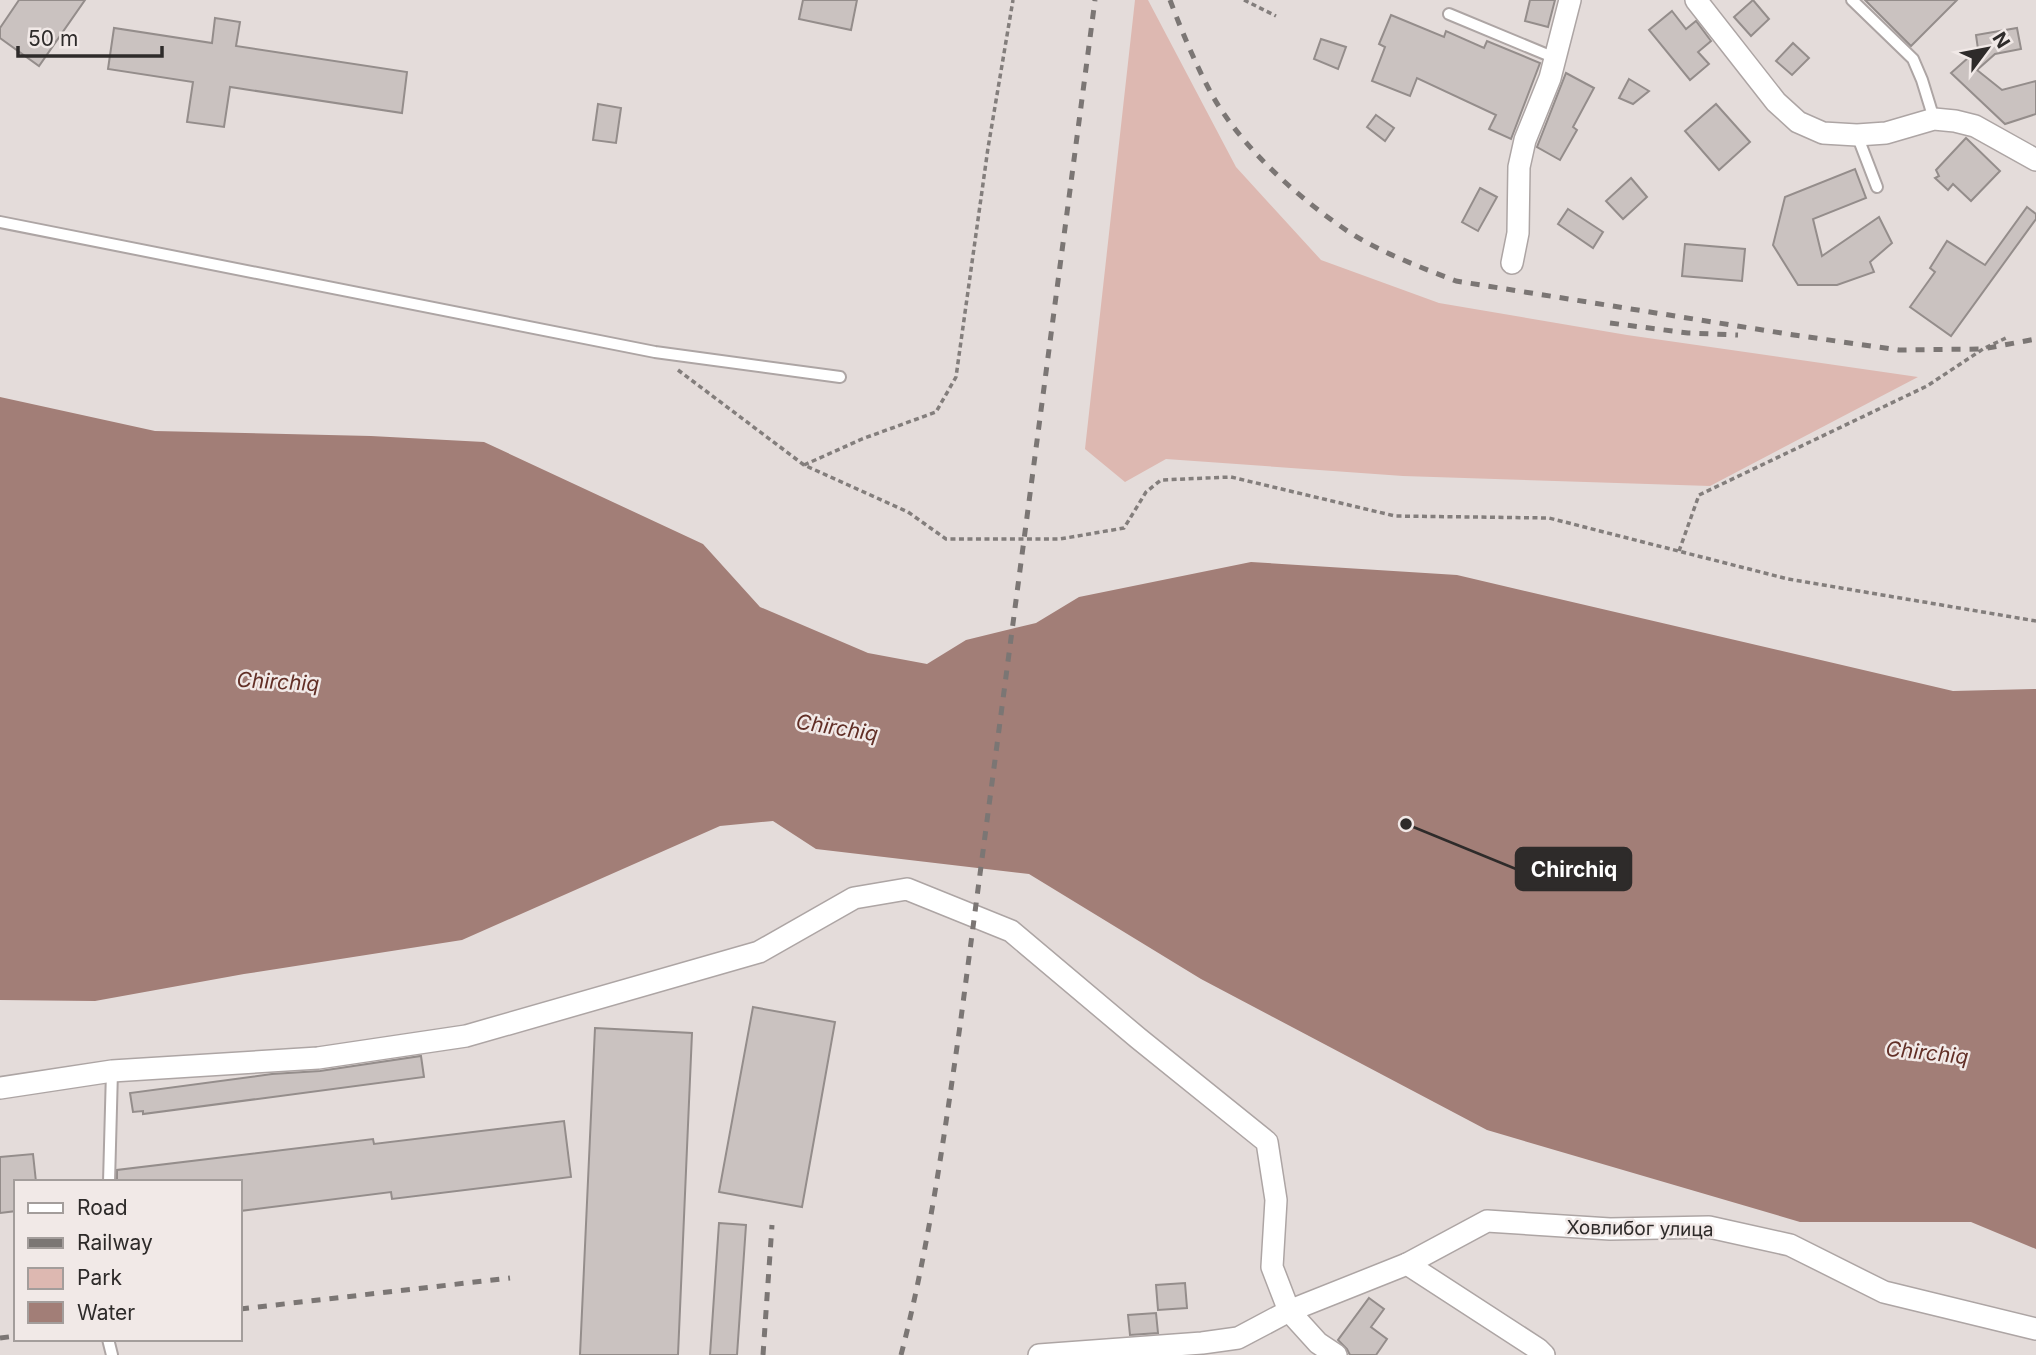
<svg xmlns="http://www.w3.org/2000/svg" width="2036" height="1355" font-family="Inter,sans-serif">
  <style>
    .green { fill: #ddb8b1 }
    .water { fill: #a27e77 }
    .building { fill: #cac2c0; stroke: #948d8b; stroke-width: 2 }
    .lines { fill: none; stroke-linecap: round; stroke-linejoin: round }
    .service-casing { stroke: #ada5a4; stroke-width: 14 }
    .minor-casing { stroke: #ada5a4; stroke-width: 24 }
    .path { stroke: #837e7c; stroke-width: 3.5; stroke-dasharray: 5 3.5; stroke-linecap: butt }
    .service { stroke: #fff; stroke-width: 10 }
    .minor { stroke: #fff; stroke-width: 21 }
    .rail { stroke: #7b7674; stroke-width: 5; stroke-dasharray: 9 9; stroke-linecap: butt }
    .labels { text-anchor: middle; stroke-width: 5; stroke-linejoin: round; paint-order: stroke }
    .street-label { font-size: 19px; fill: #2e2b2a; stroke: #f1e9e7 }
    .water-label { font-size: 21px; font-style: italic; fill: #622f26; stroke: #f1e9e7 }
    .leader { fill: none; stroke: #2e2b2a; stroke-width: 2.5 }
    .callout-dot { fill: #2e2b2a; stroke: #f1e9e7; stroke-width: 2.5 }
    .callout { fill: #2e2b2a; stroke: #2e2b2a; stroke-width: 2.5 }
    .callout-label { font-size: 21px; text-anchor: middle; font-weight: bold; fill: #fff }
  </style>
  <rect width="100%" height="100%" fill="#e4dcda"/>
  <polygon class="green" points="1135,0 1148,0 1236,167 1321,260 1439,303 1627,335 1918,377 1710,486 1403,476 1166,459 1125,482 1085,449"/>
  <polygon class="water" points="0,397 155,431 371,436 484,442 703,544 760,607 868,653 927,664 966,640 1036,623 1079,597 1251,562 1457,575 1953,691 2036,689 2036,1249 1971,1222 1800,1222 1487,1130 1201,979 1029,874 816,849 773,821 720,826 462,940 244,974 95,1001 0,1000"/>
  <g class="building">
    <polygon points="19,0 85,0 39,66 0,38 0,28"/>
    <polygon points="803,0 857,0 851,30 799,19"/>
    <polygon points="1530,0 1555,0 1548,27 1525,21"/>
    <polygon points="1753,0 1769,19 1751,36 1734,17"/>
    <polygon points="1865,0 1957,0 1911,46"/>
    <polygon points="1672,11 1686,29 1696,21 1711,41 1698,52 1709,64 1690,80 1649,30"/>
    <polygon points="1391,15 1444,37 1446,31 1484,48 1487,41 1540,63 1511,139 1489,129 1496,115 1417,78 1410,96 1372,81 1385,47 1379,44"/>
    <polygon points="215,18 240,22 236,46 407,72 402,113 230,87 224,127 187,122 193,82 108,69 114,28 212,43"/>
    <polygon points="2017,28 2021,49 1995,54 1977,70 2002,90 2036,81 2036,114 2005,124 1951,73 1978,49 1976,35"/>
    <polygon points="1321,39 1346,47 1338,69 1314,59"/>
    <polygon points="1793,43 1809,58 1792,75 1776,61"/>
    <polygon points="1566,73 1594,88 1573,127 1577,130 1560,160 1537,147"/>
    <polygon points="1629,79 1649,91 1633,104 1619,98"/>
    <polygon points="598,104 621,108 616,143 593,140"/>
    <polygon points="1716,104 1750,142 1719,170 1685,131"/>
    <polygon points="1376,115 1394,128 1385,141 1367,127"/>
    <polygon points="1966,138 2000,171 1971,201 1953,184 1948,190 1935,178 1939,176 1936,170"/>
    <polygon points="1855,169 1866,198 1813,219 1822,256 1879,217 1892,243 1870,262 1874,272 1837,285 1798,285 1773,245 1785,197"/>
    <polygon points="1631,178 1647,197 1623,219 1606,201"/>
    <polygon points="1480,188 1497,197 1478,231 1462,222"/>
    <polygon points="2027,207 2036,214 2036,219 1951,336 1910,307 1935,272 1930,268 1947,241 1985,265"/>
    <polygon points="1568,209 1603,232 1593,248 1558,224"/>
    <polygon points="1685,244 1745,249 1742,281 1682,276"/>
    <polygon points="753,1007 835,1022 802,1207 719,1192"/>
    <polygon points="595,1028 692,1033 678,1355 580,1355"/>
    <polygon points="421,1056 424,1077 143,1114 143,1111 133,1112 130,1093 272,1074 320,1071"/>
    <polygon points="564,1121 571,1177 392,1199 391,1192 240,1211 240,1182 117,1182 117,1170 373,1139 374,1144"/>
    <polygon points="33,1154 36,1182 16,1182 16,1211 0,1213 0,1157"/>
    <polygon points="719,1223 746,1225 737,1355 710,1355"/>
    <polygon points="1185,1283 1187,1308 1158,1310 1156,1285"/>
    <polygon points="1369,1298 1384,1309 1371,1327 1387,1339 1376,1355 1350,1355 1347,1349 1338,1340"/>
    <polygon points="1156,1313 1158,1333 1130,1335 1128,1315"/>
  </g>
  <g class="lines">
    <defs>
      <g id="service">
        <polyline points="1852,0 1913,59 1922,80 1934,119"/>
        <polyline points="1449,14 1555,58"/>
        <polyline points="1857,135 1877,187"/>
        <polyline points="0,222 655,352 840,377"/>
        <polyline points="109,1182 112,1071"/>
        <polyline points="108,1339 112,1355"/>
      </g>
      <g id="minor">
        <polyline points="1696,0 1776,102 1798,122 1823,133 1857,135 1886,133 1934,119 1955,121 1975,126 2036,160"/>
        <polyline points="1512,263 1518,233 1519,167 1525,140 1550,78 1570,0"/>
        <polyline points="0,1088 112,1071 318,1058 466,1036 759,952 854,898 907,889 1011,931 1138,1038 1267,1142 1276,1200 1272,1267 1289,1311 1238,1338 1202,1343 1039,1355"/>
        <polyline points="1407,1264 1487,1221 1610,1229 1709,1227 1790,1245 1884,1292 2036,1329"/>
        <polyline points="1336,1355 1318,1343 1289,1311 1407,1264 1538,1349 1544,1355"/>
      </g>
    </defs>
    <use href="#service" class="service-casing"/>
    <use href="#minor" class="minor-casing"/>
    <g class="path">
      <polyline points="1244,0 1276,16"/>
      <polyline points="678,370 804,465 908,512 946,539 1060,539 1124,528 1146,492 1161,480 1231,477 1395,516 1549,518 1788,579 2036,621"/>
      <polyline points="804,465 862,439 936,412 956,377 988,148 1013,0"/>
      <polyline points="1679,551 1699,495 1927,386 1983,349 2008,337"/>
    </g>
    <use href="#service" class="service"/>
    <use href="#minor" class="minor"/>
    <g class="rail">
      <path d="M1170,0C1182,32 1195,63 1211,93C1240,146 1299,199 1349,232C1382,253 1420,267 1456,281L1794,335L1899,350L1983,349L2036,339"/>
      <polyline points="1610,323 1688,333 1738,335"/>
      <polyline points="240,1309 510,1278"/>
      <polyline points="0,1338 16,1336"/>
      <polyline points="763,1355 772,1225"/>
      <path d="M901,1355C929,1247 944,1137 960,1026L1095,0"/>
    </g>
  </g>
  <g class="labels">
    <g class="street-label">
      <text transform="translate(1640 1228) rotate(1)" y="7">Ховлибог улица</text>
    </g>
    <g class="water-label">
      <text transform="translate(278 682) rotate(3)" y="7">Chirchiq</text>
      <text transform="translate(837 728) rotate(9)" y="7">Chirchiq</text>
      <text transform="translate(1927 1053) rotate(6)" y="7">Chirchiq</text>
    </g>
  </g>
  <path class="leader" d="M1406 824L1516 869"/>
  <circle class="callout-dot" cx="1406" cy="824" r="7"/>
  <rect class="callout" x="1516" y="848" width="115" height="42" rx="7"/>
  <g class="callout-label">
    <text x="1574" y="877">Chirchiq</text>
  </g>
  <rect x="14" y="1180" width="228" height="161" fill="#f1e9e7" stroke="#a39d9b" stroke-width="2"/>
  <rect x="28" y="1203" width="35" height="10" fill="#ffffff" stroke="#a39d9b" stroke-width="2"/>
  <text x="77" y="1215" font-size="21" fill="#2e2b2a">Road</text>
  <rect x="28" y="1238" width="35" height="10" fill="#7b7674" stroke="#a39d9b" stroke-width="2"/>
  <text x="77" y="1250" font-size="21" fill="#2e2b2a">Railway</text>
  <rect x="28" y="1268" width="35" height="21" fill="#ddb8b1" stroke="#a39d9b" stroke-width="2"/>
  <text x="77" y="1285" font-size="21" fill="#2e2b2a">Park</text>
  <rect x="28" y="1302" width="35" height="21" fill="#a27e77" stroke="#a39d9b" stroke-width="2"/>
  <text x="77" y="1320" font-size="21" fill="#2e2b2a">Water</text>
  <g transform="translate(1987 49) rotate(58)" stroke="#f1e9e7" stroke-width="5" paint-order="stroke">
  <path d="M0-5L12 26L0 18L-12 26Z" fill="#2e2b2a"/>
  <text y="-10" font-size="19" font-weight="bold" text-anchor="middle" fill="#2e2b2a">N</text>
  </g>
  <path d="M18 46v10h144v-10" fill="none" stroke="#2e2b2a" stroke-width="3.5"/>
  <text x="28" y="46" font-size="21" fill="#2e2b2a" stroke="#f1e9e7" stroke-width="5" paint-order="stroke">50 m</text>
</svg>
